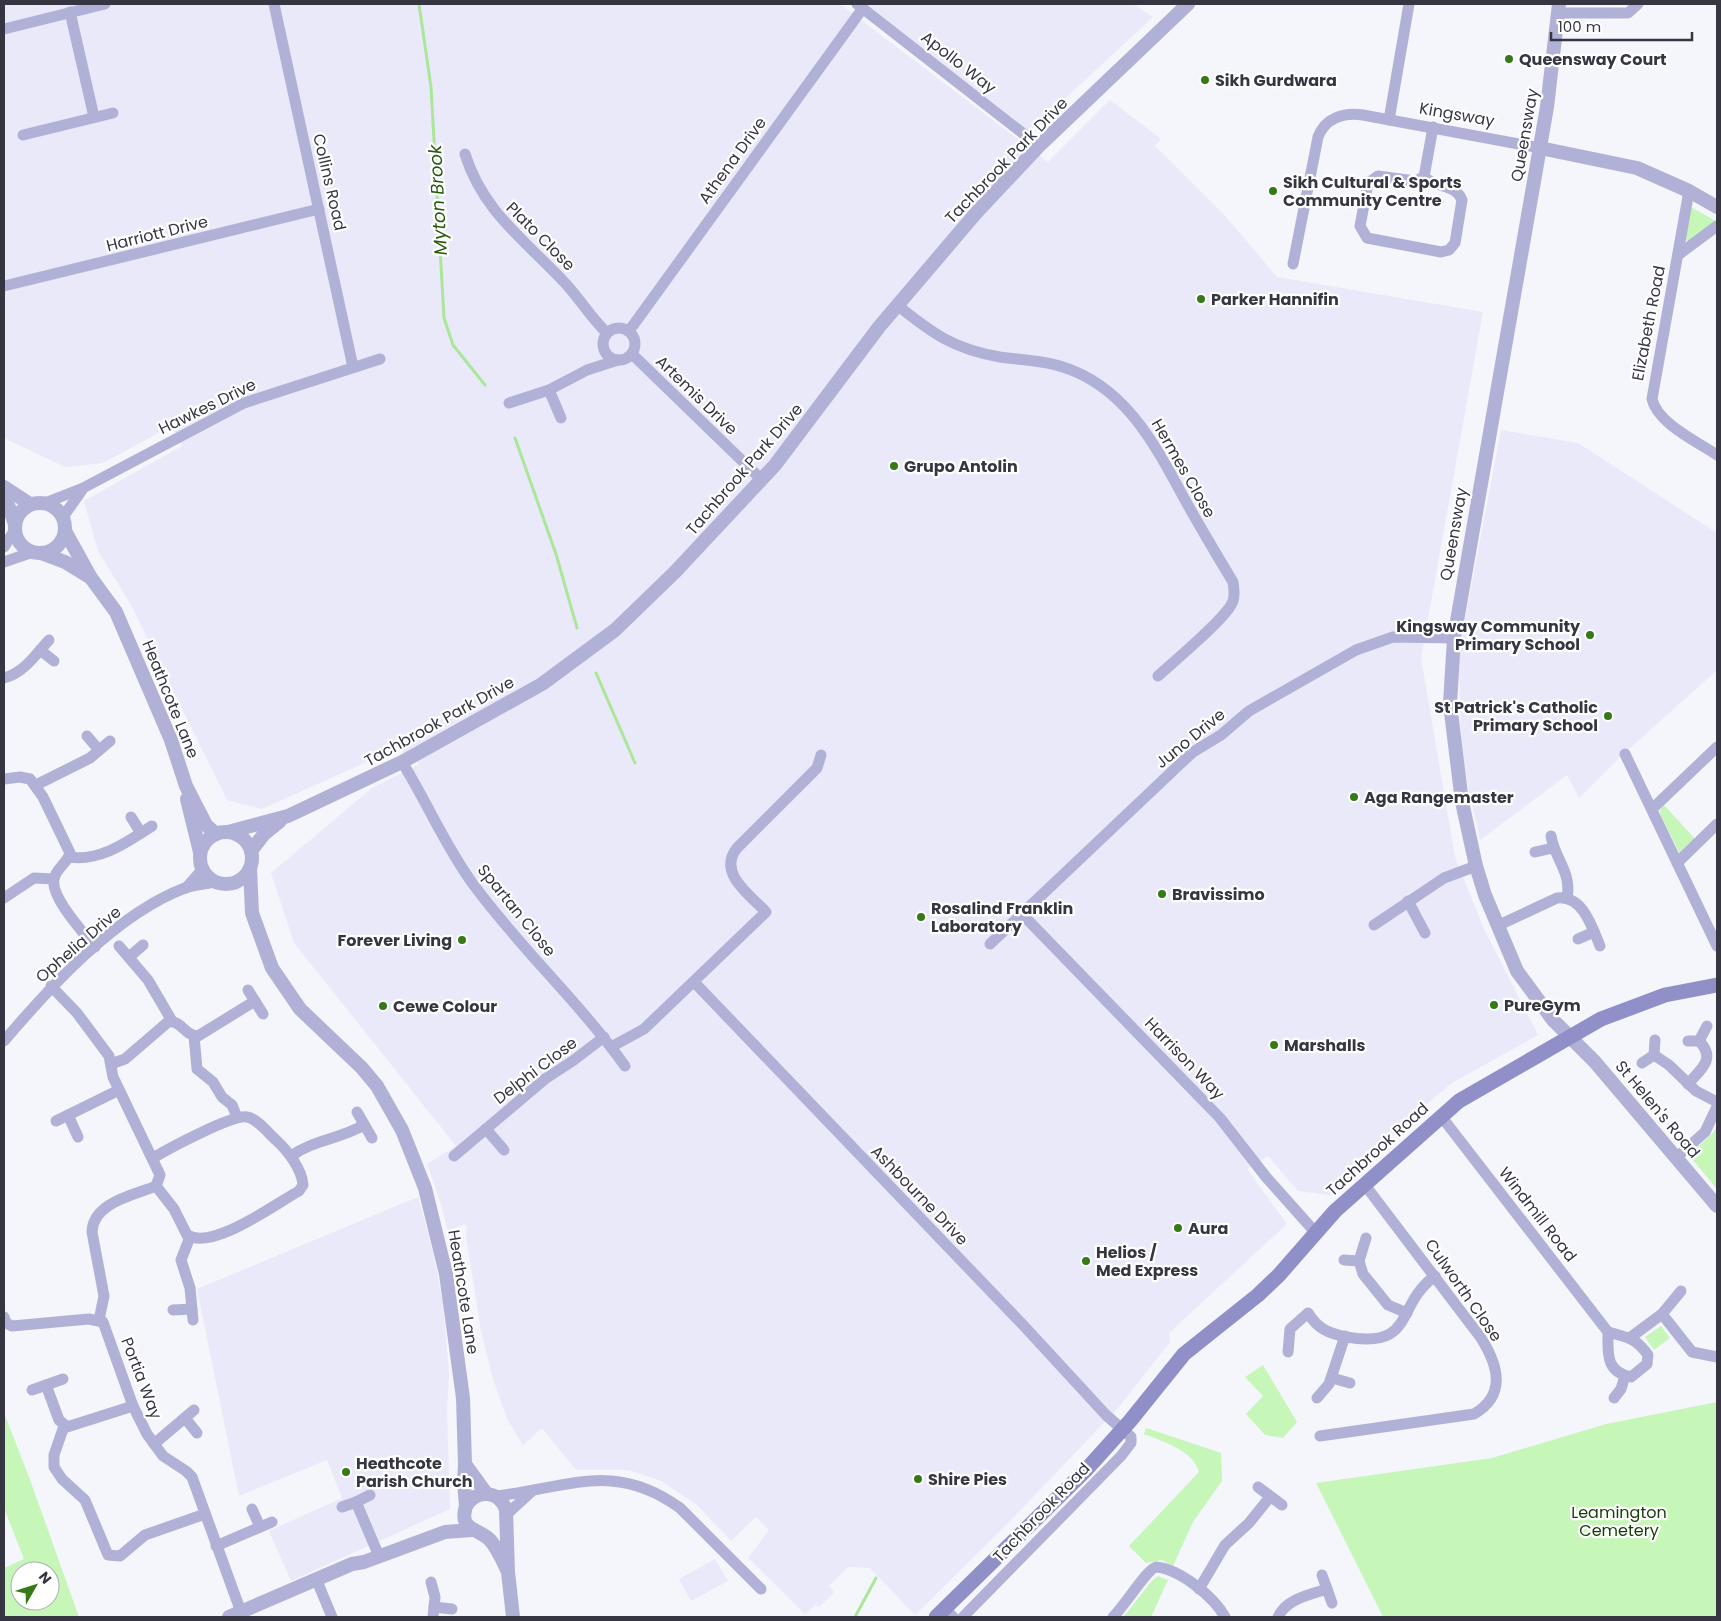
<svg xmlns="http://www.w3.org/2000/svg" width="1721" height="1621" font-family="Poppins,sans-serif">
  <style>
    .built { fill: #e9e9fa }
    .green { fill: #c7f6b9; fill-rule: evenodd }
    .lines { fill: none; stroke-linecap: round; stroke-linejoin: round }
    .stream { stroke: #abe699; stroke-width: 3 }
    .minor { stroke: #b1b1d7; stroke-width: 11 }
    .tertiary { stroke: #b1b1d7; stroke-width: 14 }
    .secondary { stroke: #908fc7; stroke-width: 15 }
    .poi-dot { fill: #357919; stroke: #fff; stroke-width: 2 }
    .labels { text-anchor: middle; stroke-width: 4.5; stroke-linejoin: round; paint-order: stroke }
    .poi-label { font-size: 16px; font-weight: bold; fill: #363643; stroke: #fff; text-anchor: start }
    .street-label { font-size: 16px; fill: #363643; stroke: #fff }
    .park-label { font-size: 16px; fill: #173c07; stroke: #fff }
    .water-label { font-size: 18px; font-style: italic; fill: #255a0d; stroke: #fff }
  </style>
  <rect width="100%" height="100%" fill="#f5f5fc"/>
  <g class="built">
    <polygon points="4,4 840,4 1048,162 1110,100 1161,139 1155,146 1226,217 1277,277 1483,312 1421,658 1455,857 1483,927 1538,1035 1452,1083 1408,1120 1331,1195 1298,1191 1268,1156 1247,1169 1287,1224 1169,1333 1170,1342 1118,1408 1009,1522 915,1615 870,1568 848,1567 829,1586 834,1592 819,1607 815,1605 805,1614 748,1558 769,1530 756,1517 731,1541 697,1505 661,1481 629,1470 576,1470 542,1428 523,1445 507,1419 492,1376 481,1331 466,1236 467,1226 464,1224 448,1232 440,1201 427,1164 456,1146 294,943 271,873 372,788 420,764 398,748 262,809 227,800 131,605 98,551 84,501 182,446 171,426 103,463 65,467 4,438"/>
    <polygon points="863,4 1133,4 1153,17 1029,132"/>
    <polygon points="1501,430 1578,443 1717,533 1717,670 1617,760 1579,798 1567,775 1480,840 1467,781 1461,737 1459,663 1463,630"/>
    <polygon points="418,1197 433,1252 443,1304 449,1374 447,1411 450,1509 291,1581 269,1531 342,1498 327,1460 239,1496 197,1289"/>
    <polygon points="715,1559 728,1581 691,1601 679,1579"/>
  </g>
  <g class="green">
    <polygon points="1691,207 1716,221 1690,242 1686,240"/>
    <polygon points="1663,804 1696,840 1680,854 1661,816 1660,810"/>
    <path d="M1717,1126V1189L1692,1159C1694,1145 1711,1139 1717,1126Z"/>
    <polygon points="1661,1326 1670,1338 1654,1350 1645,1337"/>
    <polygon points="1263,1365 1297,1422 1283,1438 1265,1435 1246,1414 1263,1396 1245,1377"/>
    <polygon points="1717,1402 1717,1617 1383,1617 1316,1483 1492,1458 1606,1424"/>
    <path d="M4,1413L29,1477L79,1617H4V1568L24,1559L4,1508ZM20,1571H50V1601H20Z"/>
    <path d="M1146,1428L1221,1453L1222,1481L1193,1522L1173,1566L1162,1560L1146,1563L1129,1546L1199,1472C1194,1451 1162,1441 1144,1434Z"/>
    <path d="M1158,1576L1168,1580L1151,1617H1123C1131,1609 1152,1578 1158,1576Z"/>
  </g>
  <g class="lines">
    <g class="stream">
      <polyline points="419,4 431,87 444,318 453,345 485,385"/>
      <polyline points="515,438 556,554 577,628"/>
      <polyline points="596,673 635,763"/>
      <polyline points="855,1617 876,1578"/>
    </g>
    <g class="minor">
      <polyline points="274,4 353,367"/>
      <polyline points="857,4 1039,146"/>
      <polyline points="70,12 94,117"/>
      <polyline points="1559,13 1628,13 1638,4"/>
      <polyline points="4,29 105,4"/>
      <polyline points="1389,120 1409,4"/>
      <polyline points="23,135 113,113"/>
      <path d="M465,154C483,212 526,241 565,283C580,299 591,318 607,333"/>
      <path d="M1424,177C1436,188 1456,184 1462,200L1455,243L1449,250L1441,252L1367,238L1360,226L1368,183L1378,176L1415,181L1424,177L1433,127"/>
      <path d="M1689,191L1652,399C1657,423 1698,442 1717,455"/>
      <polyline points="1678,255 1717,226"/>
      <path d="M1293,264L1318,137C1325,118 1344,112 1363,115L1540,148"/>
      <polyline points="4,286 319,209"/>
      <path d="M897,305C932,333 953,349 1000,357C1021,360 1043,360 1063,367C1129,388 1158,451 1189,507C1203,532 1218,557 1233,582C1234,588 1235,595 1233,601C1228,617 1173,662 1158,676"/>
      <circle cx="619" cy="344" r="16"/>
      <polyline points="629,331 863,8"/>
      <polyline points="632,354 762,480"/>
      <polyline points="549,390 561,418"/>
      <polyline points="509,403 549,390 587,370 618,360"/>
      <polyline points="45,503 83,488 244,403 380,359"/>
      <polyline points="63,517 82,490"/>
      <polyline points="4,547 14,531"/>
      <polyline points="4,562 33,552"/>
      <polyline points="40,650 54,661"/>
      <path d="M4,678C24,673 36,654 49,640"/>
      <polyline points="87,736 99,750"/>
      <polyline points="1625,754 1717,946"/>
      <path d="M402,762C427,802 445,846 473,884C520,948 579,1002 625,1066"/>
      <path d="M4,779L20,777L30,779L43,797L70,853C67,864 56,868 54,879C50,897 84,933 95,947"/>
      <polyline points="36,785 90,758 110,741"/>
      <polyline points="1652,809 1717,747"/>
      <polyline points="131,817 141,833"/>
      <path d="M1551,836C1555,860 1572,872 1567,898"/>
      <polyline points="1535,852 1553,848"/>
      <path d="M69,857C100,862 127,842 152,826"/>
      <polyline points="1677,863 1717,824"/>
      <polyline points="186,888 202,870"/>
      <polyline points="4,898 34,878 54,879"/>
      <polyline points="1408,901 1425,933"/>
      <polyline points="1022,914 1220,1118 1266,1177 1315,1232"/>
      <polyline points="1374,925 1444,878 1476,866"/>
      <path d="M1497,926L1557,898C1583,895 1592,927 1600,946"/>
      <polyline points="1578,939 1594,932"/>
      <polyline points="990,944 1180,764 1193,752 1221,735 1249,711 1356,650 1393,637 1454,638"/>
      <polyline points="119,946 148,980 172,1021"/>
      <polyline points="129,957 143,945"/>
      <polyline points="694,982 1024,1326 1106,1415 1131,1437 1131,1443 1121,1456 963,1617"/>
      <path d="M51,986L77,1013L109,1056L113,1077L160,1175L156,1186C135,1195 93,1202 92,1232L104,1296L99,1320"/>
      <polyline points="248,990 263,1014"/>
      <polyline points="194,1036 197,1069 213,1082 222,1097 232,1105 237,1117"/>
      <path d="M4,1041C50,987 116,914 185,888C194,885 205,884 215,882"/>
      <polyline points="1699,1041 1707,1026"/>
      <path d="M611,1047L644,1029L766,912C750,895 717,873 737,848L817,768L821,755"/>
      <polyline points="1654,1055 1669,1065 1696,1091 1717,1102"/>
      <polyline points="1642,1063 1654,1055 1655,1040"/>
      <path d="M111,1064L125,1059L168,1022C181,1019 184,1036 198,1036L255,1001"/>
      <path d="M1688,1084C1700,1070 1717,1059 1699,1041H1688"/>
      <polyline points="357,1112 372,1138"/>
      <polyline points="68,1115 78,1137"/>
      <polyline points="1441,1116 1608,1332"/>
      <polyline points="56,1121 119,1090"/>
      <polyline points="486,1129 504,1150"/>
      <path d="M291,1156C313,1140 340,1139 364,1125"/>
      <polyline points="454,1156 545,1079 574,1060 604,1037"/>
      <path d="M153,1158C168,1149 233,1114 247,1117C258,1119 268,1133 276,1140C288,1151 302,1169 303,1185L299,1191C275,1204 212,1251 187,1235L174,1209L156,1186"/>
      <polyline points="1676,1158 1705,1132 1717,1107"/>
      <polyline points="190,1237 181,1260 190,1288 193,1320"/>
      <polyline points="1366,1238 1359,1261 1363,1274 1388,1305 1407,1313"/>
      <polyline points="1344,1260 1359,1261"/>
      <polyline points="173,1310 192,1309"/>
      <polyline points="1662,1314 1692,1352 1717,1357"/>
      <polyline points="4,1317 6,1323 12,1326 89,1319 103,1322 133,1406 147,1434 163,1456 186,1471 192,1477 241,1612"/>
      <path d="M1608,1332C1628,1338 1635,1337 1648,1355L1647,1364L1631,1377C1605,1372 1608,1353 1608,1332Z"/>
      <polyline points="1631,1337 1662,1314 1681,1291"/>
      <path d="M1288,1352L1290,1329L1308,1313C1318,1329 1328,1333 1346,1337C1416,1349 1394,1306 1435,1276"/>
      <polyline points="1332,1378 1350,1383"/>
      <polyline points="46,1385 59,1420 67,1427 133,1406"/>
      <polyline points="32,1390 63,1379"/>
      <polyline points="1317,1398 1329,1384 1345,1336"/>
      <polyline points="1614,1398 1621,1389 1625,1376"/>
      <polyline points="185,1418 197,1433"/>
      <polyline points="64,1426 54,1455 54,1467 62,1479 85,1500 108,1555 120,1556 145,1535 205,1514"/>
      <path d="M1320,1436L1474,1414C1507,1395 1498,1365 1481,1338L1365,1185"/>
      <polyline points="154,1444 194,1410"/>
      <polyline points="1258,1487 1282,1505"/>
      <polyline points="370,1495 356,1502 379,1556"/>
      <path d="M496,1496C568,1488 614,1460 680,1508L761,1589"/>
      <polyline points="342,1507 356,1502"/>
      <polyline points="252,1509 260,1527"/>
      <polyline points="506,1515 531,1492"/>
      <polyline points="216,1546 272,1522"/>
      <polyline points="1322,1575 1332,1603"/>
      <polyline points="317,1581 332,1617"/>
      <polyline points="431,1582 435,1597 433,1617"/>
      <polyline points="1199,1589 1225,1545 1249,1523 1270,1497"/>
      <polyline points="434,1607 452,1609"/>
      <polyline points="945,1609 953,1617"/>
      <path d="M1113,1617C1124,1607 1147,1569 1156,1567C1180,1569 1214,1597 1225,1617"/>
      <path d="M1278,1617C1286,1599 1309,1595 1327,1589"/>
    </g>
    <g class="tertiary">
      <polyline points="1559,4 1547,107 1454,638 1450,704 1462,802 1476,866 1485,895 1517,971 1553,1020 1595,1062 1717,1206"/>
      <polyline points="1540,148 1637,168 1689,191 1717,207"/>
      <polyline points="4,487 30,504"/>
      <polyline points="4,494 15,524"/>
      <circle cx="40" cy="528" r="25"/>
      <polyline points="65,531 91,578 116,612 171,740 186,786 206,825 216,834"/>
      <polyline points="41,553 65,562 88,576"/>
      <polyline points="187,799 200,852"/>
      <polyline points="228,832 288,816 402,762 542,684 615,630 675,572 775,465 879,327 976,213 1039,146 1188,4"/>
      <circle cx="226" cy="858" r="26"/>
      <polyline points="251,851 264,834 280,821"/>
      <polyline points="250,868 252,913 272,968 300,1009 362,1068 377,1086 402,1130 425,1188 446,1274 463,1398 465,1464 464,1483 466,1506"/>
      <polyline points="465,1464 486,1493"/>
      <path d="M508,1572C503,1561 498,1549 490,1540C479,1528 458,1531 466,1506C477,1488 500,1491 506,1510L508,1572L513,1617"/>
      <polyline points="229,1617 352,1564 364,1562 445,1532 472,1530"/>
    </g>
    <polyline class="secondary" points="936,1617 1085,1471 1130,1421 1184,1354 1258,1295 1279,1275 1335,1211 1459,1101 1601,1019 1665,995 1717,985"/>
  </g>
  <g class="poi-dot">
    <circle cx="1509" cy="59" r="5"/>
    <circle cx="1205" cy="80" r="5"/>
    <circle cx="1273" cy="191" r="5"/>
    <circle cx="1201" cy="299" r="5"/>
    <circle cx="894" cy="466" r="5"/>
    <circle cx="1590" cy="635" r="5"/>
    <circle cx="1608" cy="716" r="5"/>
    <circle cx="1354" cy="797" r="5"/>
    <circle cx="1162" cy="894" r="5"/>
    <circle cx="921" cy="917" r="5"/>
    <circle cx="462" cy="940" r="5"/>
    <circle cx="1494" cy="1005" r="5"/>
    <circle cx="383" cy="1006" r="5"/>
    <circle cx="1274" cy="1045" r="5"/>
    <circle cx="1178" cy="1228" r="5"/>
    <circle cx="1086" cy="1261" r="5"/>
    <circle cx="346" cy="1472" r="5"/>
    <circle cx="918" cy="1479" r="5"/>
  </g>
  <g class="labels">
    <g class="poi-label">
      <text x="1519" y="65">Queensway Court</text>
      <text x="1215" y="86">Sikh Gurdwara</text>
      <text x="1283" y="188">Sikh Cultural &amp; Sports<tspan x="1283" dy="18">Community Centre</tspan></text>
      <text x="1211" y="305">Parker Hannifin</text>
      <text x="904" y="472">Grupo Antolin</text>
      <text x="1580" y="632" text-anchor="end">Kingsway Community<tspan x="1580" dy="18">Primary School</tspan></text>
      <text x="1598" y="713" text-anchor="end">St Patrick's Catholic<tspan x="1598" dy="18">Primary School</tspan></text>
      <text x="1364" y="803">Aga Rangemaster</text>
      <text x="1172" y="900">Bravissimo</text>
      <text x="931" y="914">Rosalind Franklin<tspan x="931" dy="18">Laboratory</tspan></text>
      <text x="452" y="946" text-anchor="end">Forever Living</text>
      <text x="1504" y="1011">PureGym</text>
      <text x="393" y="1012">Cewe Colour</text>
      <text x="1284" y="1051">Marshalls</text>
      <text x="1188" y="1234">Aura</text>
      <text x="1096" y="1258">Helios /<tspan x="1096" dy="18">Med Express</tspan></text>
      <text x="356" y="1469">Heathcote<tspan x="356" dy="18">Parish Church</tspan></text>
      <text x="928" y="1485">Shire Pies</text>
    </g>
    <g class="street-label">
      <text transform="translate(959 62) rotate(38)" y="6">Apollo Way</text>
      <text transform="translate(1457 114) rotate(10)" y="6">Kingsway</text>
      <text transform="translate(1524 135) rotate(-80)" y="6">Queensway</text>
      <text transform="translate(732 160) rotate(-54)" y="6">Athena Drive</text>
      <text transform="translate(1006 160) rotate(-46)" y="6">Tachbrook Park Drive</text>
      <text transform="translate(330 182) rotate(77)" y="6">Collins Road</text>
      <text transform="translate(157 233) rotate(-14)" y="6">Harriott Drive</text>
      <text transform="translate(541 236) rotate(45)" y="6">Plato Close</text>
      <text transform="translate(1648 323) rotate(-79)" y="6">Elizabeth Road</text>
      <text transform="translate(697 395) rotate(44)" y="6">Artemis Drive</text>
      <text transform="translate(207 406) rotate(-26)" y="6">Hawkes Drive</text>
      <text transform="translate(1184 468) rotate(60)" y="6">Hermes Close</text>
      <text transform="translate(744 469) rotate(-49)" y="6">Tachbrook Park Drive</text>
      <text transform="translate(1453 534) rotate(-80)" y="6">Queensway</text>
      <text transform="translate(171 699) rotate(68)" y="6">Heathcote Lane</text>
      <text transform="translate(439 721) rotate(-29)" y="6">Tachbrook Park Drive</text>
      <text transform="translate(1190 738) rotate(-39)" y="6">Juno Drive</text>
      <text transform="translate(517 910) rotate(51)" y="6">Spartan Close</text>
      <text transform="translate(78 944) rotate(-41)" y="6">Ophelia Drive</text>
      <text transform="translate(1185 1058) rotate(46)" y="6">Harrison Way</text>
      <text transform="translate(535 1070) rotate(-37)" y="6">Delphi Close</text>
      <text transform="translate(1658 1109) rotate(50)" y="6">St Helen's Road</text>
      <text transform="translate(1377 1149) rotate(-42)" y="6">Tachbrook Road</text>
      <text transform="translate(920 1195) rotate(46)" y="6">Ashbourne Drive</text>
      <text transform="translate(1538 1214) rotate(52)" y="6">Windmill Road</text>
      <text transform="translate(1464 1290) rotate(55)" y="6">Culworth Close</text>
      <text transform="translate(464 1292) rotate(81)" y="6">Heathcote Lane</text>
      <text transform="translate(142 1378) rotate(69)" y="6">Portia Way</text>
      <text transform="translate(1041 1512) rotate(-46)" y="6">Tachbrook Road</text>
    </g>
    <g class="park-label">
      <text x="1619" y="1518">Leamington<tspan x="1619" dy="18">Cemetery</tspan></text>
    </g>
    <g class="water-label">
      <text transform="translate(438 200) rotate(-93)" y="6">Myton Brook</text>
    </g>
  </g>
  <rect width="1721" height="1621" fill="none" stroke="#363643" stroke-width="10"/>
  <g transform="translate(35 1586) rotate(51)"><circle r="24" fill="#ffffff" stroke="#afafb4"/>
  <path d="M0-4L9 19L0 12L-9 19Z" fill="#357919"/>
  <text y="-8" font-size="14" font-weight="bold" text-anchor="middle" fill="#363643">N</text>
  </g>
  <path d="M1551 32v8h141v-8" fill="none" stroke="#363643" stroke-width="2.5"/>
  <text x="1558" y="32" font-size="15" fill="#363643" stroke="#ffffff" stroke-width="4" paint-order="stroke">100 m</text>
</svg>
